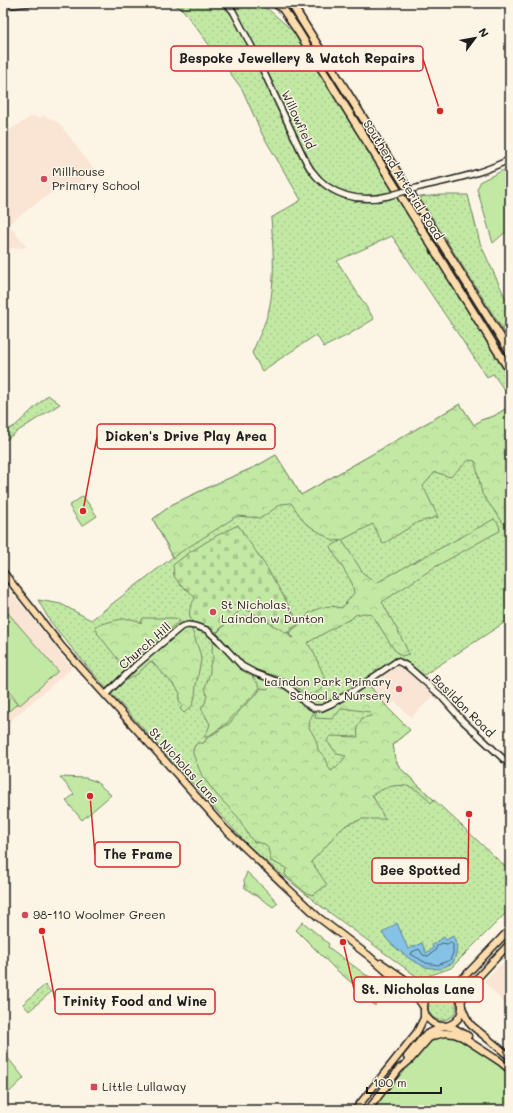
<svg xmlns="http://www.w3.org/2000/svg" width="513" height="1113" font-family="Mali,sans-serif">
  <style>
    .built { fill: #fae4d3 }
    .grass { fill: url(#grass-dots); stroke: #6f8260 }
    .forest { fill: url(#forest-crowns); stroke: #6f8260 }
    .cemetery { fill: url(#cemetery-stones); stroke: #6f8260 }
    .green { fill: #c2e9a4; stroke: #6f8260 }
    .water { fill: #85c2e5; stroke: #5b8095 }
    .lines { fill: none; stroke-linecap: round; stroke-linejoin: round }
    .shore { stroke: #465e6c; stroke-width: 1 }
    .minor-casing { stroke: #1c1c1c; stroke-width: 8 }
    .major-casing { stroke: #1c1c1c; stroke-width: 9 }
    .highway-casing { stroke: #1c1c1c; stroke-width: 10 }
    .minor { stroke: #fcf5e5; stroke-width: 5 }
    .major { stroke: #fcdcac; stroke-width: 6 }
    .highway { stroke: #fcdcac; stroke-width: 7 }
    .minor-bridge-casing { stroke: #1c1c1c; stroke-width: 8; stroke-linecap: butt }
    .minor-bridge { stroke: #fcf5e5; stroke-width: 5 }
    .poi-dot { fill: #d1495b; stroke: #fcf5e5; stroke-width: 1.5 }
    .labels { text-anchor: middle; stroke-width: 3; stroke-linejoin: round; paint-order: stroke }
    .street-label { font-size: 12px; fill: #1c1c1c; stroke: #fcf5e5 }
    .poi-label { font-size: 12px; fill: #1c1c1c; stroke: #fcf5e5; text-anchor: start }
    .leader { fill: none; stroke: #d62828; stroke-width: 1.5 }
    .callout-dot { fill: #d62828; stroke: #fcf5e5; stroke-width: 1.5 }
    .callout { fill: #fcf5e5; stroke: #d62828; stroke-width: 1.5 }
    .callout-label { font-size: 13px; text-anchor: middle; font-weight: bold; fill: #1c1c1c }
  </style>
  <defs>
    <pattern id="grass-dots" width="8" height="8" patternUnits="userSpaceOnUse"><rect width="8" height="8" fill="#c2e9a4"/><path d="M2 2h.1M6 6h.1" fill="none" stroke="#a6c78d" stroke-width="1.8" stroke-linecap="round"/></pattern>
    <pattern id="forest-crowns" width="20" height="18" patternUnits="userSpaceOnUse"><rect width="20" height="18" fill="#c2e9a4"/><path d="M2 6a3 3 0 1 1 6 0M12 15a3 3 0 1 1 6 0" fill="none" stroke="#a6c78d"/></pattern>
    <pattern id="cemetery-stones" width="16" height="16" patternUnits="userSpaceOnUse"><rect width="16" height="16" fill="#c2e9a4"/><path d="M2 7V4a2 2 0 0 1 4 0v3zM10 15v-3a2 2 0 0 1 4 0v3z" fill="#a6c78d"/></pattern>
  </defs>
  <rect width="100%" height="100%" fill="#fcf5e5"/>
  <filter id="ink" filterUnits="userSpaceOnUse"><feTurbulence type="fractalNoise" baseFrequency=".025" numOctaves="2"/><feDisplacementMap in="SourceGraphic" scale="8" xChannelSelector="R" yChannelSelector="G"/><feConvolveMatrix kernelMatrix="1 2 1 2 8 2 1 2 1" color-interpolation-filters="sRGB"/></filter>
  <g filter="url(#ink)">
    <g class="built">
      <polygon points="42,115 58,122 95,171 65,193 60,186 8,224 27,247 3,249 3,134 32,116 41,118"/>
      <polygon points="3,582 72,668 3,727"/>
      <polygon points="396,666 402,667 434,696 411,717 395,702 388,708 368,684"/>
      <polygon points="510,955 510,1010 484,981"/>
    </g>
    <g class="grass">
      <path d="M172,3H255L268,9L295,33L510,375V398L493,374L487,377L392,236L337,261L374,319L348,335L324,347L316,335L262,371L252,353C259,336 269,317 271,298C275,272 273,244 271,218L301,200L262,134L242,89L183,10Z"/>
      <polygon points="442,195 468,195 480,243 510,308 510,341 419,197"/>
      <polygon points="48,395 60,404 18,431 3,442 3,432 15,426"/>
      <polygon points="460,404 474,425 481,420 494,416 510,406 510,619 424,675 406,661 396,657 368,684 388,708 410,730 393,744 395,759 400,768 510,871 510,909 451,968 420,979 318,904 253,851 85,664 50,621 38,600 61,604 91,620 173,557 153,519 173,504 209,487 257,466 276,455 301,495"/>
      <polygon points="45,985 51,992 29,1011 23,1004"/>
      <path d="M443,992C456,995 458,1001 455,1014C452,1016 449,1019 444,1020C429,1024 417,996 443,992Z"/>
    </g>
    <g class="forest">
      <path d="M460,404L474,425L481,420L494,416L510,406V532L482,494L475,461L469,460L450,477L435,472L423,486L438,517L418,522L383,544L373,524L342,540L363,573L376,583C415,561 455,541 494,519L499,525L500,531L492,535L435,567L382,602L399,633L409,654L401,656L393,648L375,619L371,614L364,613L355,615L351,619L342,623L307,643L313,651L327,683C323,690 314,695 306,695L290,681L270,674L256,671L245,665L217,633L230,619L235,611L243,606L250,609L254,614L260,615L288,631L290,637L293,638L289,633L301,623L309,613L320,608L331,606L342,608L354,593L352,583L330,547L342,540L333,541L305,523L291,503L281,504L261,518L237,516L173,557L153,519L173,504L209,487L257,466L276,455L301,495Z"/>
      <path d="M143,618H175L180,621L124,667L98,634L95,626C106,623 125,616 135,620C137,620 139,622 141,623Z"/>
      <polygon points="191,627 200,653 201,660 196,685 195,697 192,706 184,713 180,709 182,706 179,700 180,693 176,687 151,661 136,675 124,681 121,679 182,628"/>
      <polygon points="215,640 252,676 260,687 256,693 240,708 226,724 207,737 204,737 208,730 210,724 201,708 205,703 207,695 205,688 210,672 210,665 213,658 212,650 213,644"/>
      <path d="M272,684L287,690L305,706L312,710L313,714L310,720L309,728C314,735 317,741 318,750L323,755L327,764L331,771L338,766L346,756L337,754L327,741L330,736L358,737L357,728L362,718L371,716L370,712L342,708L332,719L315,718L316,711C336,704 351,696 368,684L388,708L410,730L393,744L395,759L400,768L434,800L431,803C428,800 426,797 422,794C406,780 388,785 372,795L385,819H362L346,825L334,836L328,844L311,862L315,867L327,885L313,895L306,893L285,875L286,868L271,861L268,848L265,844L254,842L249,836L238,817L216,794L202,776L193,754V749L197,743H204L206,739L230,723L241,709L257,694L261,688L267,689Z"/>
      <path d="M247,872L266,890L278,903L273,907C264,900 254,895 245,888L244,880Z"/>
      <polygon points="303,922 329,944 328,947 366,975 376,979 378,987 375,1006 358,988 334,968 296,930"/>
    </g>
    <path class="cemetery" d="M238,525L267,568L299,623L287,633C271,625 258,615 243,608L229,620L217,632L192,622C187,611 190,608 195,598L189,591L180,585L174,576L173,565L190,552L216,536Z"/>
    <g class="green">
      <polygon points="510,167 510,228 493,243 477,189 481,181"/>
      <polygon points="83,496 97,516 82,526 69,506"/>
      <polygon points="8,613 58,671 20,705 3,685 3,618"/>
      <polygon points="3,689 17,704 3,716"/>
      <polygon points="60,777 86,778 95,781 111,795 82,820 66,801 74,794"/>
      <path d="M443,1035C446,1036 449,1035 452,1036C468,1039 497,1064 510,1075V1110H372L386,1090L427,1042L435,1038Z"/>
      <polygon points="3,1052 24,1078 3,1098"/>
    </g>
    <path class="water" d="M397,923L408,949L422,943L426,953L433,948L432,945L444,937L446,940L453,936C459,947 457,952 453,963L439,969L425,967L410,959L391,944L382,933Z"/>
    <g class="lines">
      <polygon class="shore" points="451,942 453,945 453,953 450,960 438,965 426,963 411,954 412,952 419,949 423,955 428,956 435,951 437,946 442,943 447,944"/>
      <defs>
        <g id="minor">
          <path d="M226,3L233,11L252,47L300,149C304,157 307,165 312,171C330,196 360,203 388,196"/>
          <polyline points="3,6 30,3"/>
          <path d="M420,187C450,180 482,174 510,159"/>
          <polyline points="105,695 135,666 181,627 188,625 195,626 207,630 218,640 242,666 255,673 284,684 292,690 305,703 314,708 322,708 331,704 353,691 397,661 407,666 440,695 462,720 510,765"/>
        </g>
        <g id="major">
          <polyline points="3,572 62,647 166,762 225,829 318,917 369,956 387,972 412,990 423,1006"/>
          <polyline points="381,963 416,987 425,989 436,990"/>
          <polyline points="443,988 457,982 466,975 510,929"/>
          <circle cx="443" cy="1007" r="19"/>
          <polyline points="461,1002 468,988 510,943"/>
          <polyline points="462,1007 466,1017 471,1025 510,1057"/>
          <polyline points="445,1026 454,1028 468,1036"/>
          <polyline points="407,1057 425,1035 442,1027"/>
          <polyline points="497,1059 510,1070"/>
          <polyline points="397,1071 410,1060 429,1038 437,1035 445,1033 454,1034 462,1037 499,1061"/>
          <polyline points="355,1110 417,1032 424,1018 424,1010"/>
          <polyline points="368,1110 400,1068"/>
        </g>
        <g id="highway">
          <polyline points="275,3 283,9 298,31 510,371"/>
          <polyline points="291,3 510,352"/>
        </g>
      </defs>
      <use href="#minor" class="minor-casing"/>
      <use href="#major" class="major-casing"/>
      <use href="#highway" class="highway-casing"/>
      <use href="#minor" class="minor"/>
      <use href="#major" class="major"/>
      <use href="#highway" class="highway"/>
      <defs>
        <polyline id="minor-bridge" points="388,196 420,187"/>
      </defs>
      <use href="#minor-bridge" class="minor-bridge-casing"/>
      <use href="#minor-bridge" class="minor-bridge"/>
    </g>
  </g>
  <g class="poi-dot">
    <circle cx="44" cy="179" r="4"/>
    <circle cx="213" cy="612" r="4"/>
    <circle cx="399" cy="689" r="4"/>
    <circle cx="25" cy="915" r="4"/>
    <rect x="90" y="1083" width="8" height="8" rx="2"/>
  </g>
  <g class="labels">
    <g class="street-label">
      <text transform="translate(298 120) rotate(65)" y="4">Willowfield</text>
      <text transform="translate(403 180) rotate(58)" y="4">Southend Arterial Road</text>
      <text transform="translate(145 646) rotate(-41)" y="4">Church Hill</text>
      <text transform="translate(463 706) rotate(45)" y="4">Basildon Road</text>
      <text transform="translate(184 766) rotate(48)" y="4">St Nicholas Lane</text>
    </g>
    <g class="poi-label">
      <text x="52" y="176">Millhouse<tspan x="52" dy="14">Primary School</tspan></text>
      <text x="221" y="609">St Nicholas,<tspan x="221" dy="14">Laindon w Dunton</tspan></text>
      <text x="391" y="686" text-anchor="end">Laindon Park Primary<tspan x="391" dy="14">School &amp; Nursery</tspan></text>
      <text x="33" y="919">98-110 Woolmer Green</text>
      <text x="102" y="1091">Little Lullaway</text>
    </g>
  </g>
  <path class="leader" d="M440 111L423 59M83 511L97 437M90 796L95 855M469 814L468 870M343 942L354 989M42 931L55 1001"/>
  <g class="callout-dot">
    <circle cx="440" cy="111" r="4"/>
    <circle cx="83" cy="511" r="4"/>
    <circle cx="90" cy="796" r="4"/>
    <circle cx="469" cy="814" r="4"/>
    <circle cx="343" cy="942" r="4"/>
    <circle cx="42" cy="931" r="4"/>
  </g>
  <g class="callout">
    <rect x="171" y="46" width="252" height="25" rx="4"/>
    <rect x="97" y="424" width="178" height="25" rx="4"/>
    <rect x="95" y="842" width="85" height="25" rx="4"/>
    <rect x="372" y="858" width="96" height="25" rx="4"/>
    <rect x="354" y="977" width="129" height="25" rx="4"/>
    <rect x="55" y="989" width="160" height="25" rx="4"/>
  </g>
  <g class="callout-label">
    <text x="297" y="63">Bespoke Jewellery &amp; Watch Repairs</text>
    <text x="186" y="441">Dicken's Drive Play Area</text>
    <text x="138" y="859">The Frame</text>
    <text x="420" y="875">Bee Spotted</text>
    <text x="418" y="994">St. Nicholas Lane</text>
    <text x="135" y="1006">Trinity Food and Wine</text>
  </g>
  <rect width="513" height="1113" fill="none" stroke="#fcf5e5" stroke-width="16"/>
  <rect x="8" y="8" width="497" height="1097" fill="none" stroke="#1c1c1c" stroke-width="1.5" filter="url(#ink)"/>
  <g transform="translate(475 38) rotate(58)" stroke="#fcf5e5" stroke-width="3" paint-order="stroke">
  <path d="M0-3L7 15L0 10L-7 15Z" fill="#1c1c1c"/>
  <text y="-6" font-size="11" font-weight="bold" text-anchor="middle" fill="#1c1c1c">N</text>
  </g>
  <path d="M367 1087v6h74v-6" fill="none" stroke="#1c1c1c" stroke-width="2"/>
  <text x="373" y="1087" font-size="12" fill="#1c1c1c" stroke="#fcf5e5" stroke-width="3" paint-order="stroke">100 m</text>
</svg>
